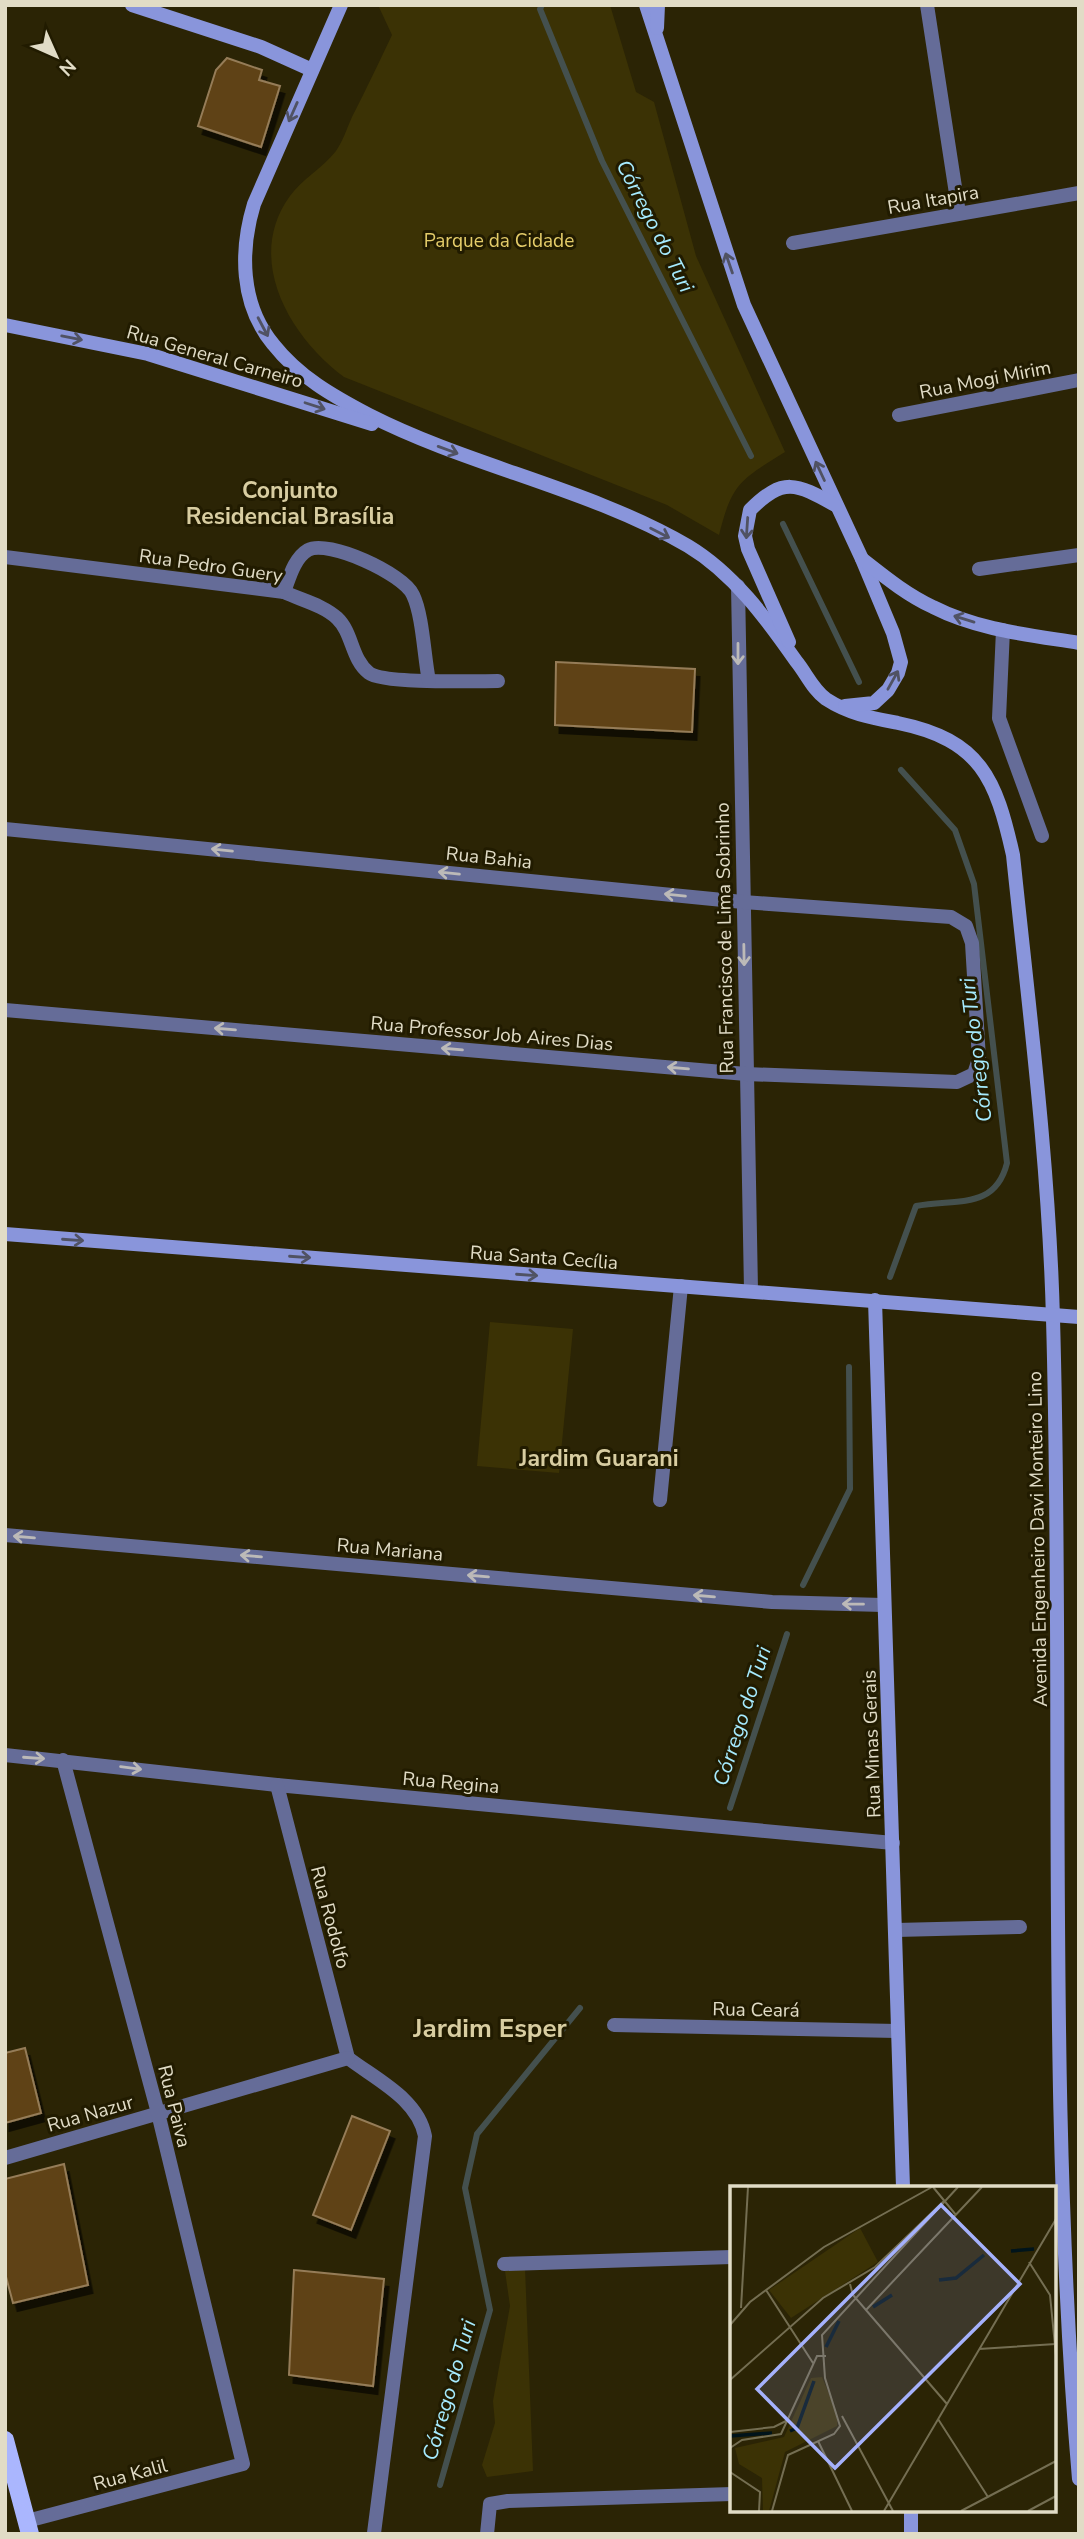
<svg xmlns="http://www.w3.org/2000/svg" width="1084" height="2539" font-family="'Nunito Sans',sans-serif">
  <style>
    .green { fill: #3b3205 }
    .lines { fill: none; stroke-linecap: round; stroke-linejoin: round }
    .stream { stroke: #44504e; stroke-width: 6 }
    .building { fill: #5f4212; stroke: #957c58; stroke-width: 2; filter: url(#shadow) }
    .street { stroke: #656c98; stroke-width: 14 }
    .secondary { stroke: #8995db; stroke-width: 14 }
    .primary { stroke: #aab6fe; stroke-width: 18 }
    .oneway { stroke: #505263 }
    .oneway2 { stroke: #bcbab8 }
    .labels { text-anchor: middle; stroke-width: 6; stroke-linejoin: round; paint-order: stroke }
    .street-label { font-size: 19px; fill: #e1dcc6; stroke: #211b00 }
    .park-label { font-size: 19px; fill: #e4cc69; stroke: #211b00 }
    .water-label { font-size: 21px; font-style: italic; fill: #a6ebfe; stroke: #211b00 }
    .quarter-label { font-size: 23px; font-weight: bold; fill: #d8cda1; stroke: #211b00 }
    .district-label { font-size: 26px; font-weight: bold; fill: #d8cda1; stroke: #211b00 }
    .inset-river { fill: none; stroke: #00141b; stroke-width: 3.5 }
    .inset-road { fill: none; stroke: #746e52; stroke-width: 2 }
    .view { fill: #a5b1fc; fill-opacity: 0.15; stroke: #a5b1fc; stroke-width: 3.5 }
    .inset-edge { fill: none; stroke: #e1dcc6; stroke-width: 3.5 }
  </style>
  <defs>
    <filter id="shadow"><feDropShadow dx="4.5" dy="8" stdDeviation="0" flood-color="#0009"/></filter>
  </defs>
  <rect width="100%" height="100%" fill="#2b2405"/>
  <g class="green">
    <path d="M378,5H610L636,92L654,102L696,256L785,452C740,480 732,483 719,535L667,505L344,377C290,337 244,259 290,196C302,179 323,168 336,151C343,141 347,128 352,117C366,90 379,62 392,35Z"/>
    <polygon points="490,1322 573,1329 559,1473 477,1466"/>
    <polygon points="504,2264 525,2268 533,2471 487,2477 482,2465 495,2423 493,2401 510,2306"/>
  </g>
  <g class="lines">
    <g class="stream">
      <polyline points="542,5 540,9 602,161 751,456"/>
      <polyline points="783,524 859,682"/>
      <path d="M890,1277L916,1206C955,1198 995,1211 1007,1163L974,884L955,830L901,770"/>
      <polyline points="803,1585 850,1489 849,1367"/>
      <polyline points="730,1808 787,1634"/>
      <polyline points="440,2485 490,2310 465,2188 477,2134 580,2008"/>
    </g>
  </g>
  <g class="building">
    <polygon points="227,58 262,70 259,80 280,86 261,147 198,126 216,70"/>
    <polygon points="556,662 695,669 692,732 555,725"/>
    <polygon points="25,2048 41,2113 5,2123 5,2053"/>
    <polygon points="352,2116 390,2131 351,2230 313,2215"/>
    <polygon points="64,2164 88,2285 13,2303 5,2273 5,2179"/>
    <polygon points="294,2270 384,2279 373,2386 289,2375"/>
  </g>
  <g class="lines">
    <g class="street">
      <polyline points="927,5 959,213"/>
      <polyline points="793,243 1079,193"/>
      <polyline points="899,415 1079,380"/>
      <path d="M5,557L284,592C301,600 323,605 337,618C353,633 351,659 369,673C383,684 476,681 498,681"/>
      <polyline points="979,569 1079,555"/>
      <polyline points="738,586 751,1290"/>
      <path d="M284,592C289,579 294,558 308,550C328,539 404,574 413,595C423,616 424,657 429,681"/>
      <polyline points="1003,630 999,718 1042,836"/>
      <polyline points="5,829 743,902 951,917 966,926 972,943 979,1059 974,1074 957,1082 746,1074 5,1010"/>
      <polyline points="660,1500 681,1286"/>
      <polyline points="5,1535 772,1602 883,1605"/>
      <polyline points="5,1755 277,1785 893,1843"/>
      <polyline points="277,1785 348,2058"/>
      <polyline points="896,1930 1020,1927"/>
      <polyline points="614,2025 897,2031"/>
      <path d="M348,2058C377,2080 418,2099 425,2136L374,2533"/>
      <polyline points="5,2158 348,2058"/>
      <polyline points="504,2264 732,2257"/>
      <polyline points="27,2521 243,2464 158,2113 63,1760"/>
      <polyline points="487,2534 490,2504 508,2501 732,2494"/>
    </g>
    <g class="secondary">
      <polyline points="132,5 261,47 312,70"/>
      <path d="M341,5L254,204C240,250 240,304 273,344C299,377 333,396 369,415C471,467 588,488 688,546C733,573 766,618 796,661C806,673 813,690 826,699C849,714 872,718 898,723C981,740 996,779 1013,855C1029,1009 1049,1164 1053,1319C1064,1705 1046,2094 1079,2479"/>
      <polyline points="646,5 744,305 862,559 893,633 901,662 898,673 888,690 874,703 845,706"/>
      <polyline points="657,28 658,5"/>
      <polyline points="5,325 148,354 372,424"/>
      <path d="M862,559C885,577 907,595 933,607C978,630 1030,635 1079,643"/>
      <path d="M789,642L748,549L745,536L750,510C783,477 796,483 835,505"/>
      <polyline points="5,1234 1079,1317"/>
      <polyline points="875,1300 903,2187"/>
      <polyline points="911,2509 911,2534"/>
    </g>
    <polyline class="primary" points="5,2440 30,2534"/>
  </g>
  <defs><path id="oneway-shaft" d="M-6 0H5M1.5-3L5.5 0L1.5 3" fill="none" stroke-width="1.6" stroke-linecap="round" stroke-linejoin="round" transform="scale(1.75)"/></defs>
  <g class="oneway">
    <use href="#oneway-shaft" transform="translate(293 112) rotate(114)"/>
    <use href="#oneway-shaft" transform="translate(729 263) rotate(-109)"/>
    <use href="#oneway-shaft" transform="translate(263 327) rotate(62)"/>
    <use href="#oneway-shaft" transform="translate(72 338) rotate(11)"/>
    <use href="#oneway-shaft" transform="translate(315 406) rotate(18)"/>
    <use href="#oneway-shaft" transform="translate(448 450) rotate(20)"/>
    <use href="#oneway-shaft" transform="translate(820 471) rotate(-115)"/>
    <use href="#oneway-shaft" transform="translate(747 528) rotate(94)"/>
    <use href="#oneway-shaft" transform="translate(660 533) rotate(27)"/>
    <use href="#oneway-shaft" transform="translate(964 619) rotate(-163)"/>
    <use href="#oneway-shaft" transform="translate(893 680) rotate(-61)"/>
    <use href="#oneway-shaft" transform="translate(73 1240) rotate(4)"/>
    <use href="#oneway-shaft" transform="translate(300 1257) rotate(4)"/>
    <use href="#oneway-shaft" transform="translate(527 1275) rotate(4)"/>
  </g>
  <g class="oneway2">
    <use href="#oneway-shaft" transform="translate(738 654) rotate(90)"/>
    <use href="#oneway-shaft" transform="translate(222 850) rotate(-174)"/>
    <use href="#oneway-shaft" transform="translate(449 873) rotate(-174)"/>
    <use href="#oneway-shaft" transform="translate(675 895) rotate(-174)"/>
    <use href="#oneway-shaft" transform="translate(744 955) rotate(89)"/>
    <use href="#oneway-shaft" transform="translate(225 1029) rotate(-175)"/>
    <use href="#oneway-shaft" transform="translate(452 1049) rotate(-175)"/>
    <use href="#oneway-shaft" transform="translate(678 1068) rotate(-175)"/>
    <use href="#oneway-shaft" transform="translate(24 1537) rotate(-175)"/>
    <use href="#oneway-shaft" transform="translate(251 1556) rotate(-175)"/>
    <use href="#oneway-shaft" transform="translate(478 1576) rotate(-175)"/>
    <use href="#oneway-shaft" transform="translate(704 1596) rotate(-175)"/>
    <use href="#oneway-shaft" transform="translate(853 1604) rotate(-179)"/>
    <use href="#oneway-shaft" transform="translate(34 1758) rotate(4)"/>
    <use href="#oneway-shaft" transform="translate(131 1768) rotate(7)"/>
  </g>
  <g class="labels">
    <g class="street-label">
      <text transform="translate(933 199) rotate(-10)" y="7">Rua Itapira</text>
      <text transform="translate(215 356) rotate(16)" y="7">Rua General Carneiro</text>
      <text transform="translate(985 379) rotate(-11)" y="7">Rua Mogi Mirim</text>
      <text transform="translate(211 565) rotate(8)" y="7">Rua Pedro Guery</text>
      <text transform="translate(489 857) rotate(6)" y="7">Rua Bahia</text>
      <text transform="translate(724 938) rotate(-91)" y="7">Rua Francisco de Lima Sobrinho</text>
      <text transform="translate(492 1033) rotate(5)" y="7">Rua Professor Job Aires Dias</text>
      <text transform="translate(544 1257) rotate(4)" y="7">Rua Santa Cecília</text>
      <text transform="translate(1037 1539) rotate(-91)" y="7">Avenida Engenheiro Davi Monteiro Lino</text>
      <text transform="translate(390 1549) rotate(5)" y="7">Rua Mariana</text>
      <text transform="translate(871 1744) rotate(-92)" y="7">Rua Minas Gerais</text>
      <text transform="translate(451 1782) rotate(5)" y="7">Rua Regina</text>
      <text transform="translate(331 1917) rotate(75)" y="7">Rua Rodolfo</text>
      <text transform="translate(756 2009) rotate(1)" y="7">Rua Ceará</text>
      <text transform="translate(175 2106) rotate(76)" y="7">Rua Paiva</text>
      <text transform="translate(90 2113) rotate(-16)" y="7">Rua Nazur</text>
      <text transform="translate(130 2474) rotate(-15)" y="7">Rua Kalil</text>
    </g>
    <g class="park-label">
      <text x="499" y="247">Parque da Cidade</text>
    </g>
    <g class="water-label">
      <text transform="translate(655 226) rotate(63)" y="7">Córrego do Turi</text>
      <text transform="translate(976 1050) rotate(-97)" y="7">Córrego do Turi</text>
      <text transform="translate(742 1716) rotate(-72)" y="7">Córrego do Turi</text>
      <text transform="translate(449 2390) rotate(-74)" y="7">Córrego do Turi</text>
    </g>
    <g class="quarter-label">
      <text x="290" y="498">Conjunto<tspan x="290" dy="26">Residencial Brasília</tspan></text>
      <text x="599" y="1466">Jardim Guarani</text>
    </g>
    <g class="district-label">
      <text x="490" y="2037">Jardim Esper</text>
    </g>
  </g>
  <g transform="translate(730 2186)">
    <rect width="326" height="326" fill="#2b2405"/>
    <path d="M130,42L148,76L61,132L39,104ZM92,191L108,230L107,240L55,266L39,325H33L32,292L9,278L5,262L54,251L81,192Z" fill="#3b3205"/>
    <path class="inset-river" d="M281,65L304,63M209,94L226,92L254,69M143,121L162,109M96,161L109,135M60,245L67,242L84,195M0,250L42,247"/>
    <path class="inset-road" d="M203,1L226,29M299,76L320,109L326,170M120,98L123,109L217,218M36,104L83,177M11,122L18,1M136,124L252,1M0,139L20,116L94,61L202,1M249,163L326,158M0,194L93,112L145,81L214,15M112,230L163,325M208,233L258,311M0,246L44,241L58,234M88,255L122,325M0,262L12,254L51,248L87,170H96M0,286L30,306L29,325M42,325L58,269L104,248L110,240L95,192L92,149L228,1M154,325L326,33M231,325L326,275M298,325L326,310"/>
    <path class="view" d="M211,19L290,98L105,282L27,203Z"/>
    <rect width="326" height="326" class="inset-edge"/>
  </g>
  <rect width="1084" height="2539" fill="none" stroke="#e1dcc6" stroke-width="14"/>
  <g transform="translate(56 56) rotate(135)" stroke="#211b00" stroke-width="5" paint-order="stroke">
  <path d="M0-5L12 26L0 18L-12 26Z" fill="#e1dcc6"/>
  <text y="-10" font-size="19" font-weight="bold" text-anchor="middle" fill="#e1dcc6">N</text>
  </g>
</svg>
